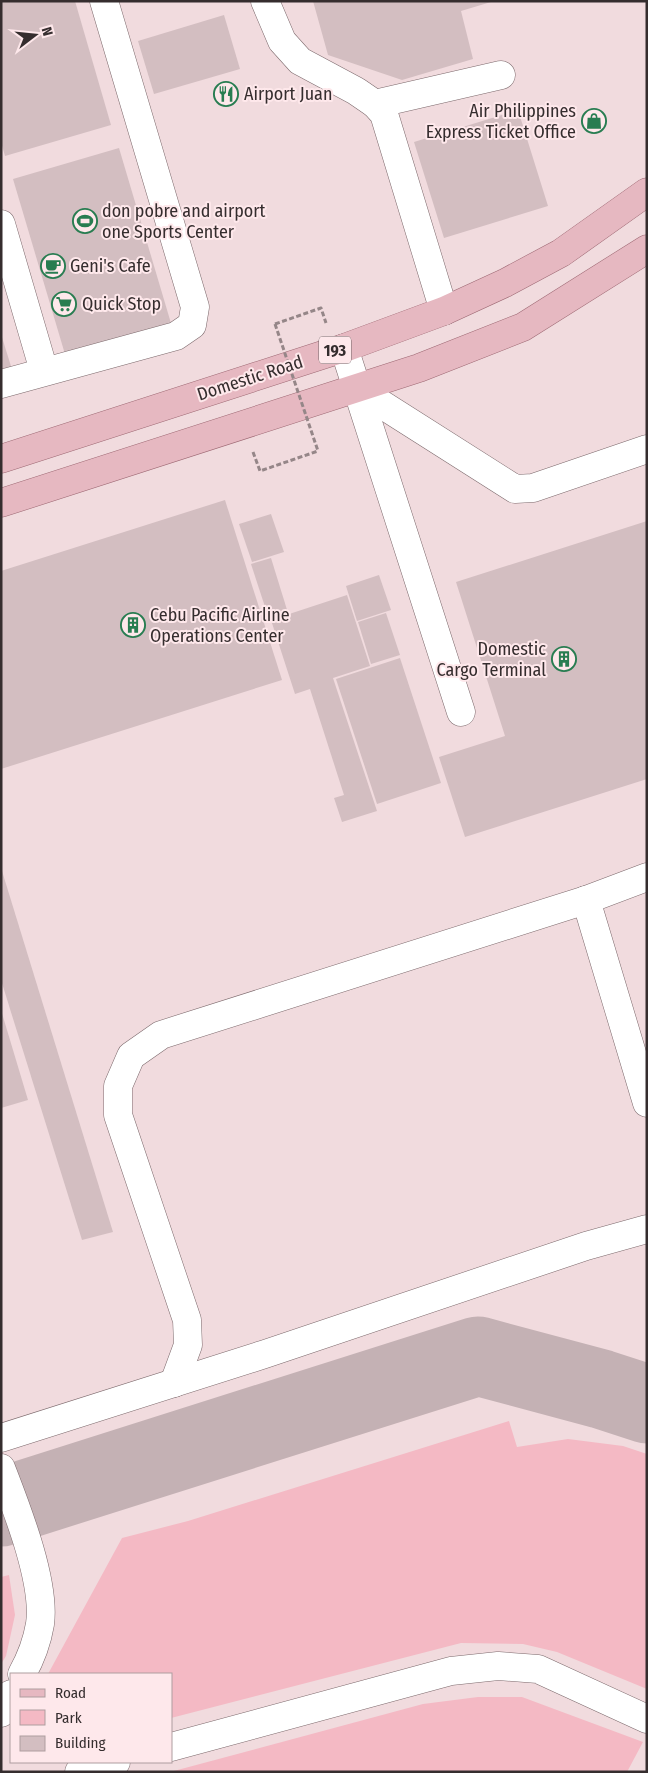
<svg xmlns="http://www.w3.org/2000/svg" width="648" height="1773" font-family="'Fira Sans Condensed',sans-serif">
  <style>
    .green { fill: #f4b9c4 }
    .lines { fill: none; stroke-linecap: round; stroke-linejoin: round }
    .taxiway { stroke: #c4b1b4; stroke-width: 79 }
    .building { fill: #d3bec1 }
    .minor-casing { stroke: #7c696c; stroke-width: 29 }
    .major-casing { stroke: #9d6873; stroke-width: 29 }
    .path { stroke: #958688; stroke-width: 3; stroke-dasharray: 5 2.5; stroke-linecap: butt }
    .minor { stroke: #fff; stroke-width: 28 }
    .major { stroke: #e6b8c1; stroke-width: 28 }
    .path-bridge { stroke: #958688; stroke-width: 3; stroke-dasharray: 5 2.5; stroke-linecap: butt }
    .labels { text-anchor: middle; stroke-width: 4; stroke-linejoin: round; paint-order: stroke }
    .shield { fill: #fee8eb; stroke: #716567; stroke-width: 1 }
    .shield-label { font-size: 16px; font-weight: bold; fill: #352d2e }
    .poi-label { font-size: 18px; fill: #352d2e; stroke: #fee8eb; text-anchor: start }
    .street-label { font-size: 18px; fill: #352d2e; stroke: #fee8eb }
  </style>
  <rect width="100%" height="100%" fill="#f1dbde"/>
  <g class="green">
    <polygon points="509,1421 517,1447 568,1439 623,1446 647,1454 647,1689 557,1652 523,1644 461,1643 171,1718 171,1674 48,1674 122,1538 188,1521"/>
    <polygon points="9,1575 15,1615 6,1656 1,1664 1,1577"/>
    <polygon points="478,1697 522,1697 643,1742 627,1772 170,1772 423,1704"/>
  </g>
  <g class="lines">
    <polyline class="taxiway" points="1,1507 478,1356 601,1389 647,1404"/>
  </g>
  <g class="building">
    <polygon points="1,1 75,1 111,125 5,156 1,142"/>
    <polygon points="313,1 491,1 491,2 461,11 473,59 402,80 328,55"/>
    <polygon points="224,15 240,69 154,94 138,41"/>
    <polygon points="518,110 548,206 444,238 414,142"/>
    <polygon points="119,148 173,330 67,361 13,179"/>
    <polygon points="1,334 14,376 1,379"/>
    <polygon points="225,500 282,680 1,769 1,571"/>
    <polygon points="271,514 284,552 252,562 239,524"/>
    <polygon points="647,521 647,779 465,837 439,757 505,736 456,582"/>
    <polygon points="271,558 288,613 269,619 251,564"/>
    <polygon points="379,575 391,610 357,621 346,586"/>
    <polygon points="347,595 370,666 333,678 377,811 342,822 334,798 344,795 310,689 295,694 271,620"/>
    <polygon points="386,613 400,655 371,664 358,622"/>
    <polygon points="400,658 441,783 377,804 336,679"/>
    <polygon points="1,871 2,871 113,1232 82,1240 1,980"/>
    <polygon points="1,1010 28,1100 1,1108"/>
  </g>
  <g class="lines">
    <defs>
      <g id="minor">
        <polyline points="265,1 282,41 300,61 356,91 375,104 384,114 444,311"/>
        <polyline points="375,104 501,75"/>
        <polyline points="1,224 44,371"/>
        <polyline points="344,348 461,712"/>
        <polyline points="1,384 176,336 192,325 195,307 104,1"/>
        <polyline points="356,388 515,489 533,488 647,449"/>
        <polyline points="586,900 647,1103"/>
        <polyline points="174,1383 188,1345 187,1320 118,1115 118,1086 131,1056 161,1035 586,900 647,877"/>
        <polyline points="1,1438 265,1354 586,1246 647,1229"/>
        <path d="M1,1468C16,1507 46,1582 40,1624C37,1642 31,1658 22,1674"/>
        <polyline points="1,1713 11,1694"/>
        <polyline points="171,1747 451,1671 498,1666 538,1669 647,1719"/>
        <polyline points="79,1772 116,1762"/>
      </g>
      <g id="major">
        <polyline points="1,459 344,348 444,311 505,283 561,253 647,192"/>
        <polyline points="1,503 419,368 523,327 647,249"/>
      </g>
    </defs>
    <use href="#minor" class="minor-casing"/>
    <use href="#major" class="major-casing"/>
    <g class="path">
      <polyline points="275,324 321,308 326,323"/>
      <polyline points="253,452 260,471 318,451"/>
    </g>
    <use href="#minor" class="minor"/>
    <use href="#major" class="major"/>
    <polyline class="path-bridge" points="275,324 318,451"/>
  </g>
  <defs>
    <symbol id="restaurant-ring" viewBox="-11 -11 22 22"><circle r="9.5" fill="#fee8eb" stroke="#287d51" stroke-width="1.5"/><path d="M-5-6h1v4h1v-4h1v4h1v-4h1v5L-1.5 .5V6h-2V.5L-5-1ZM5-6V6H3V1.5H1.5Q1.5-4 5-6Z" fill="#287d51"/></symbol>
    <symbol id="shop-ring" viewBox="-11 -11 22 22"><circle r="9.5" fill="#fee8eb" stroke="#287d51" stroke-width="1.5"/><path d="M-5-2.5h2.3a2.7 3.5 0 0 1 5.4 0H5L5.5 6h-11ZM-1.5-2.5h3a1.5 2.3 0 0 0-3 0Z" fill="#287d51"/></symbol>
    <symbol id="stadium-ring" viewBox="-11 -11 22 22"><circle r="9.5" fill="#fee8eb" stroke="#287d51" stroke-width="1.5"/><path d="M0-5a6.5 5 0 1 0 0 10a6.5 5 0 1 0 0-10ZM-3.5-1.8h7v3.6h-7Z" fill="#287d51"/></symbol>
    <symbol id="cafe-ring" viewBox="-11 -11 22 22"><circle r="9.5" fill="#fee8eb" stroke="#287d51" stroke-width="1.5"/><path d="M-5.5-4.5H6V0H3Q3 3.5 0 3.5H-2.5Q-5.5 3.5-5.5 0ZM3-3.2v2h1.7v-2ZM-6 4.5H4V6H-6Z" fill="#287d51"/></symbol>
    <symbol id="supermarket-ring" viewBox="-11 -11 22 22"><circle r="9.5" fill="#fee8eb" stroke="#287d51" stroke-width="1.5"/><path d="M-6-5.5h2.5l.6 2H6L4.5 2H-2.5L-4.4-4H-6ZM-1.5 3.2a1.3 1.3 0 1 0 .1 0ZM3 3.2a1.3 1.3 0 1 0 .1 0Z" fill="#287d51"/></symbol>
    <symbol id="building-ring" viewBox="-11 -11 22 22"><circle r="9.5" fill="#fee8eb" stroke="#287d51" stroke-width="1.5"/><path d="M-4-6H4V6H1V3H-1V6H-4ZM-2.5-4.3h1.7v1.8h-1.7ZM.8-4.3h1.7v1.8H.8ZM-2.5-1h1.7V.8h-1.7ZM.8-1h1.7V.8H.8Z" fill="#287d51"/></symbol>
  </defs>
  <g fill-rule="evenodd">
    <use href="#restaurant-ring" x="212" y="80" width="28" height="28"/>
    <use href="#shop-ring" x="580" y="107" width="28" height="28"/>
    <use href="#stadium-ring" x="71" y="207" width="28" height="28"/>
    <use href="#cafe-ring" x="39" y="252" width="28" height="28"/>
    <use href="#supermarket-ring" x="50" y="290" width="28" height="28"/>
    <use href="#building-ring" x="119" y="611" width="28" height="28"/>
    <use href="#building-ring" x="550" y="645" width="28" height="28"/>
  </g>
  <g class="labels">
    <rect class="shield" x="319" y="336.5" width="32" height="27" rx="4"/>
    <g class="shield-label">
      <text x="335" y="356">193</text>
    </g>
    <g class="poi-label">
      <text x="244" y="100">Airport Juan</text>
      <text x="576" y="117" text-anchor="end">Air Philippines<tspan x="576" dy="21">Express Ticket Office</tspan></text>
      <text x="102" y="217">don pobre and airport<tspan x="102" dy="21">one Sports Center</tspan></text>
      <text x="70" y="272">Geni's Cafe</text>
      <text x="82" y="310">Quick Stop</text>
      <text x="150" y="621">Cebu Pacific Airline<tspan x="150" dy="21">Operations Center</tspan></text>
      <text x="546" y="655" text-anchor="end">Domestic<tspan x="546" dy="21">Cargo Terminal</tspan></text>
    </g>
    <g class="street-label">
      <text transform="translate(250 378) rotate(-18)" y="6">Domestic Road</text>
    </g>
  </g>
  <rect width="648" height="1773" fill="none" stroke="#352d2e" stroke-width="5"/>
  <rect x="10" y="1673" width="162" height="90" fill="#fee8eb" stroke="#ae9d9f"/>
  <rect x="20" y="1689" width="25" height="8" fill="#e6b8c1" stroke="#ae9d9f"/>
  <text x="55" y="1698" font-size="15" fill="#352d2e">Road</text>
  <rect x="20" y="1710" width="25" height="15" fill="#f4b9c4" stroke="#ae9d9f"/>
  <text x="55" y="1723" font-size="15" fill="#352d2e">Park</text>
  <rect x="20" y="1736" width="25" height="15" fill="#d3bec1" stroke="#ae9d9f"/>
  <text x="55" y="1748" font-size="15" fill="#352d2e">Building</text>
  <g transform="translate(35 35) rotate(74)" stroke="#fee8eb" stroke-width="4" paint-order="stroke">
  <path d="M0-4L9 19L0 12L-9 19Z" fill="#352d2e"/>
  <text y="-8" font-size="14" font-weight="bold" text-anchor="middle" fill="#352d2e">N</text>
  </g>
</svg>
